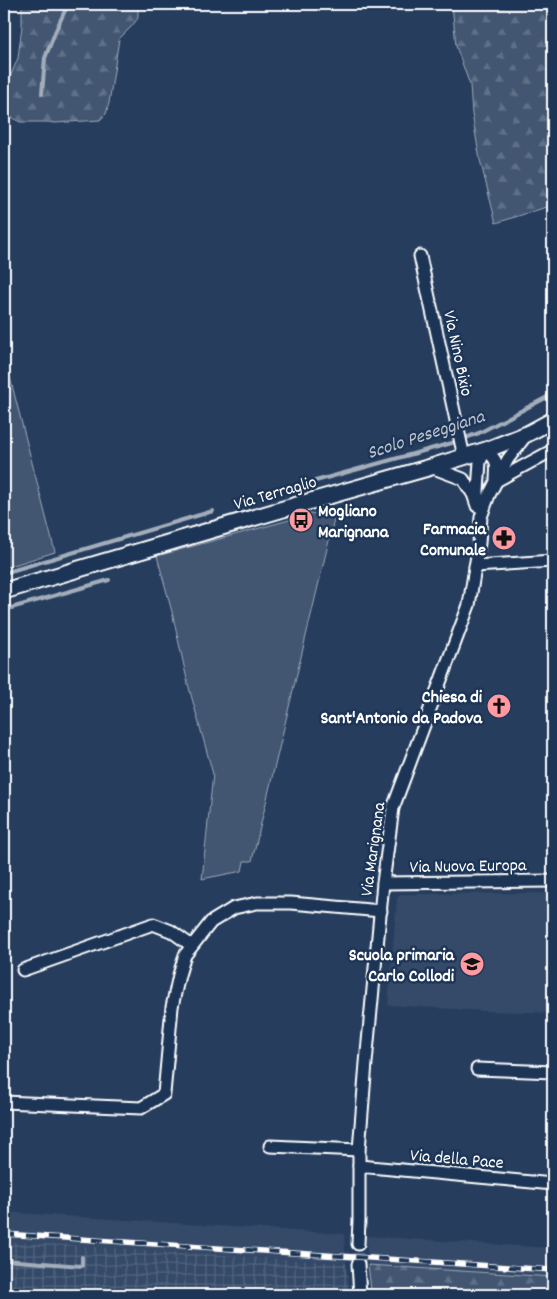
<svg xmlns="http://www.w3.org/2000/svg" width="557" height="1299" font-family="Dekko,sans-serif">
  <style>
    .built { fill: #344a68 }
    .industrial { fill: url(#industrial-grid) }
    .green { fill: #425672; stroke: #a0aab8 }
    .forest { fill: url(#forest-firs); stroke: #a0aab8 }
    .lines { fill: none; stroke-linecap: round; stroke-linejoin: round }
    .stream { stroke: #a4aebb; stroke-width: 4 }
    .minor-tunnel { stroke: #475a76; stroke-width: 11; stroke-dasharray: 11 5.5; stroke-linecap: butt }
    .minor-casing { stroke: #fff; stroke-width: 15 }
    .major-casing { stroke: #fff; stroke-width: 19 }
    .minor { stroke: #1d3557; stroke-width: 11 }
    .major { stroke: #1d3557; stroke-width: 15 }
    .rail-casing { stroke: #fff; stroke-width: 5.5 }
    .rail { stroke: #1d3557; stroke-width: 4; stroke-dasharray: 11; stroke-linecap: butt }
    .labels { text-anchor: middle; stroke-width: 5; stroke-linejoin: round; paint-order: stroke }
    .street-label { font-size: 18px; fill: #fff; stroke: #1d3557 }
    .poi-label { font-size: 18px; font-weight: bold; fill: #fff; stroke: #1d3557; text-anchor: end }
    .water-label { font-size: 19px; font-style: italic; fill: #bbc2cc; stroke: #1d3557 }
  </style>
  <defs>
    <pattern id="industrial-grid" width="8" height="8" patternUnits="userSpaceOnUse" patternTransform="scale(1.25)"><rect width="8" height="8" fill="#344a68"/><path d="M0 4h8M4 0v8" fill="none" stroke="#52657f"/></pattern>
    <pattern id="forest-firs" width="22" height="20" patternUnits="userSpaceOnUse" patternTransform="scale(1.25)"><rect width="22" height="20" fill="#425672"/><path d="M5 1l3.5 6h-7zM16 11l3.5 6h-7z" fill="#5e6f87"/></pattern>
  </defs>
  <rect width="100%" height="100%" fill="#263d5e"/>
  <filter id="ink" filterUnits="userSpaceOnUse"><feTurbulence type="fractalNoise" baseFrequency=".02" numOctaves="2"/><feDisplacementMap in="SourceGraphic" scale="10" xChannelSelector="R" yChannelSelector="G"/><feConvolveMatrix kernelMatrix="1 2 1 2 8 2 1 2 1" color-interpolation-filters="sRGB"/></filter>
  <g filter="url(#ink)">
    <g class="built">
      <polygon points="553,893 553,1013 482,1011 388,1005 397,898 401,894"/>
      <polygon points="4,1212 344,1234 346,1263 4,1241"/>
      <polygon points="366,1236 553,1248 553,1277 368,1265"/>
    </g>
    <polygon class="industrial" points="4,1241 346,1263 350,1295 4,1295"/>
    <g class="green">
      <polygon points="4,354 55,552 4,568"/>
      <polygon points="337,507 252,861 244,861 242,871 202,879 213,774 188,684 172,612 157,556"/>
    </g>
    <g class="forest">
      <polygon points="22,4 141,4 138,9 138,18 132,26 119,39 109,103 106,114 100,120 55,123 48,122 20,122 4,113 4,87 11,75 18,58 22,26"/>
      <polygon points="452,4 553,4 553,205 496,223 480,160 472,114 470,85 456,46"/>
      <polygon points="368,1265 553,1277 553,1295 400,1295 391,1292 371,1290"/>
    </g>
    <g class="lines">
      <g class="stream">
        <polyline points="42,94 45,58 56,30 68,4"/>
        <polyline points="301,485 452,443 479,433 553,394"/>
        <polyline points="4,573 213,511"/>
        <polyline points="4,610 109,580"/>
        <polyline points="4,1260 82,1266 82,1257"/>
      </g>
      <polyline class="minor-tunnel" points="358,1264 358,1244"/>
      <defs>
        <g id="minor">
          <polyline points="420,256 464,457"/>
          <polyline points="431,467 463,479 473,494 476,503"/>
          <polyline points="498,480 553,450"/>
          <path d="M477,506L480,461L486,450C498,461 497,462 496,479"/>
          <polyline points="475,566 553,561"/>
          <polyline points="383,883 553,881"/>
          <polyline points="23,970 153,924 171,931 192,946"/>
          <polyline points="477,1069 553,1072"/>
          <polyline points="4,1102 141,1108 164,1094 172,1007 179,975 185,955 211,922 234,908 257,903 291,903 381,911"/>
          <polyline points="270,1146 359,1150"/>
          <polyline points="359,1166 553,1184"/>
          <polyline points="358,1244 359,1220 359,1150 366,1063 383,883 393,808 469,605 479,543 481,517 489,495 508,459 527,434"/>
          <polyline points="358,1264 360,1295"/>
        </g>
        <polyline id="major" points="4,591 297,505 431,467 486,450 527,434 553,420"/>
      </defs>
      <use href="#minor" class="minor-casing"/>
      <use href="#major" class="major-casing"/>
      <use href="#minor" class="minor"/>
      <use href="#major" class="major"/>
      <defs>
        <polyline id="rail" points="4,1234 553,1270"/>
      </defs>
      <use href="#rail" class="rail-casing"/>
      <use href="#rail" class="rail"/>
    </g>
  </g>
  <defs>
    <symbol id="bus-disc" viewBox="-11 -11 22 22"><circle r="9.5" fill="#ff9aa2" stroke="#1d3557"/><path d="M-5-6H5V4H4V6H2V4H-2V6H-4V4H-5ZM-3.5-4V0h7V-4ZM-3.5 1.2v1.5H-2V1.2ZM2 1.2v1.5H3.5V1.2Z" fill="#111"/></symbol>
    <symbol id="pharmacy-disc" viewBox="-11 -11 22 22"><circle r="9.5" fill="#ff9aa2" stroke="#1d3557"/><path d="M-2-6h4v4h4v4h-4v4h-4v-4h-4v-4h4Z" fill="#111"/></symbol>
    <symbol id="church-disc" viewBox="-11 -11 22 22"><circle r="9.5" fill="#ff9aa2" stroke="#1d3557"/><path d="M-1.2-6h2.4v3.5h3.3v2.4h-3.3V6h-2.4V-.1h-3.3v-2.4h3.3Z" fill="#111"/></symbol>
    <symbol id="school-disc" viewBox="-11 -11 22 22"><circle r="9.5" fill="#ff9aa2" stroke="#1d3557"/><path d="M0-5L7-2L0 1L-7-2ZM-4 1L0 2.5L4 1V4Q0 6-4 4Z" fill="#111"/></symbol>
  </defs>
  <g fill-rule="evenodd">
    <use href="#bus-disc" x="287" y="506" width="28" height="28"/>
    <use href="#pharmacy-disc" x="490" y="524" width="28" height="28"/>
    <use href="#church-disc" x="485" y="692" width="28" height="28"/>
    <use href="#school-disc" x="458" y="950" width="28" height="28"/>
  </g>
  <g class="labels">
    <g class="street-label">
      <text transform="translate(459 353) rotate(78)" y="6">Via Nino Bixio</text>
      <text transform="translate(275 492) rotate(-16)" y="6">Via Terraglio</text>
      <text transform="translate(372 849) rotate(-82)" y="6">Via Marignana</text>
      <text transform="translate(468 865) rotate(-1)" y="6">Via Nuova Europa</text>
      <text transform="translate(457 1158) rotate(5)" y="6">Via della Pace</text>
    </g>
    <g class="poi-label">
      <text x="318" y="516" text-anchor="start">Mogliano<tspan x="318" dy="21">Marignana</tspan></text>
      <text x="486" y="534">Farmacia<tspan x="486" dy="21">Comunale</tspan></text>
      <text x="482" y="702">Chiesa di<tspan x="482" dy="21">Sant'Antonio da Padova</tspan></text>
      <text x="454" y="960">Scuola primaria<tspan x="454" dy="21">Carlo Collodi</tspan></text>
    </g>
    <g class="water-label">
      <text transform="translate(425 433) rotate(-18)" y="7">Scolo Peseggiana</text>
    </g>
  </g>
  <rect width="557" height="1299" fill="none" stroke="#1d3557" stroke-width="20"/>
  <rect x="10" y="10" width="537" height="1279" fill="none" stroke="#fff" stroke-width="2" filter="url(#ink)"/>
</svg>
